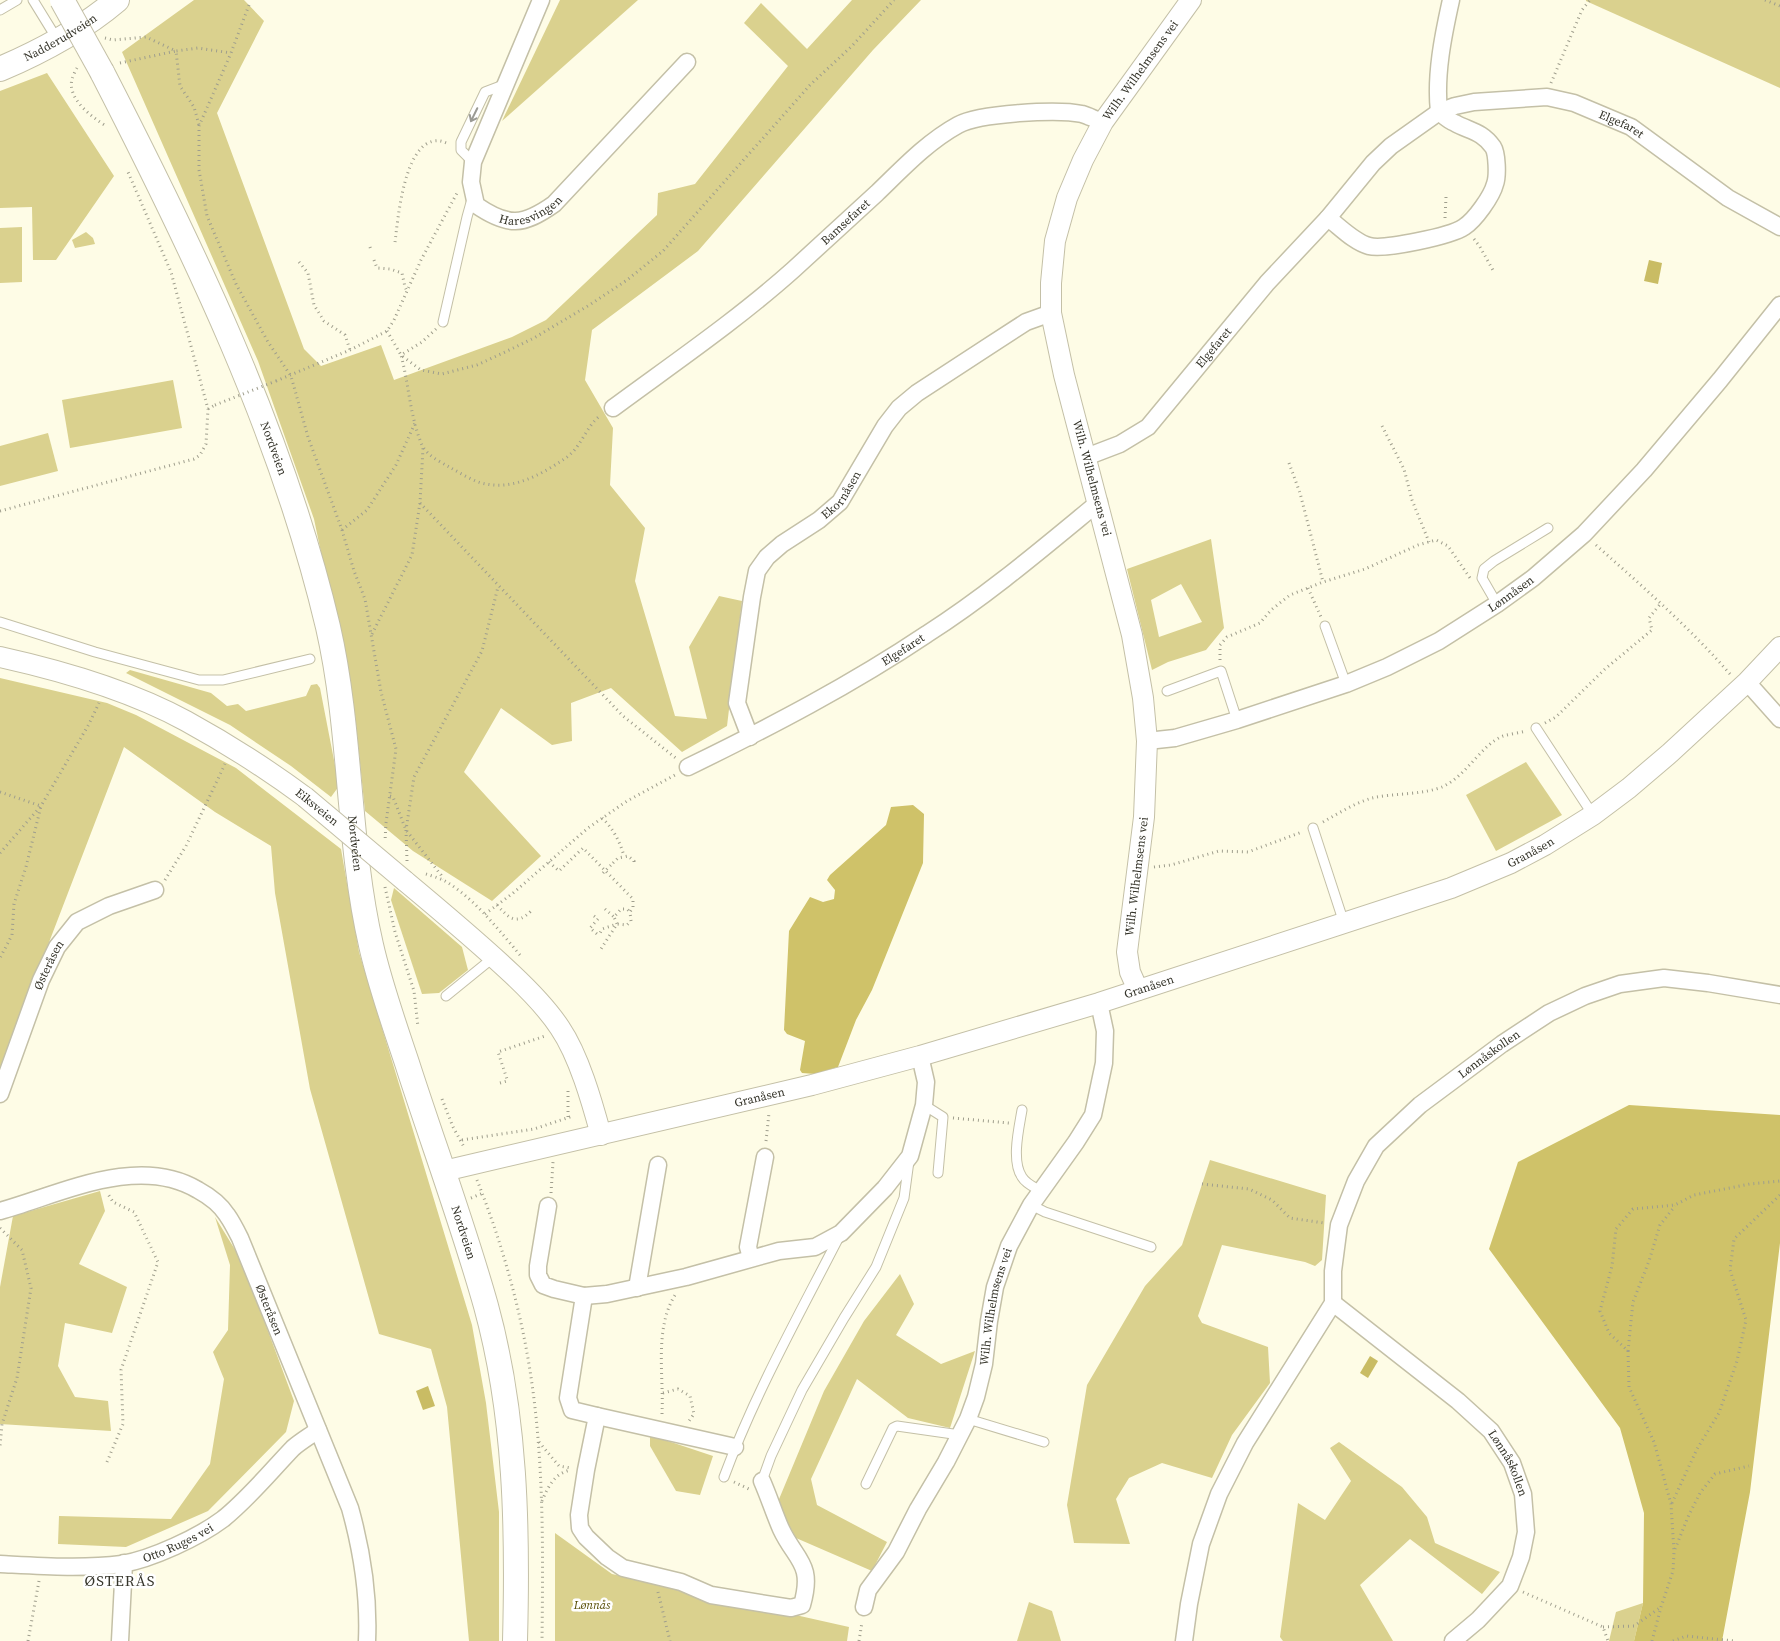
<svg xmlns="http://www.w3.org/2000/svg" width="1780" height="1641" font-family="'Source Serif 4',serif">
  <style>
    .green { fill: #dad18e; fill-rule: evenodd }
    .forest { fill: #cfc269 }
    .water { fill: #c9bc64 }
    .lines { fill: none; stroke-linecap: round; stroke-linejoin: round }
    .service-casing { stroke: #c4c0a7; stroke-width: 11 }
    .minor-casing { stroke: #c4c0a7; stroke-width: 19 }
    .tertiary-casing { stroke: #c4c0a7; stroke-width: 22 }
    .secondary-casing { stroke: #c4c0a7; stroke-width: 26 }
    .path { stroke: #9f9e8d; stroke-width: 3; stroke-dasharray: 1 4; stroke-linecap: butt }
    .service { stroke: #fff; stroke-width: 9 }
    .minor { stroke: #fff; stroke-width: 16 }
    .tertiary { stroke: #fff; stroke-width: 20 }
    .secondary { stroke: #fff; stroke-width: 24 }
    .tertiary-bridge-casing { stroke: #c4c0a7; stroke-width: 22; stroke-linecap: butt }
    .secondary-bridge-casing { stroke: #c4c0a7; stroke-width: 26; stroke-linecap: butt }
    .path-bridge { stroke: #9f9e8d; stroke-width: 3; stroke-dasharray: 1 4; stroke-linecap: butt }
    .tertiary-bridge { stroke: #fff; stroke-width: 20 }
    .secondary-bridge { stroke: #fff; stroke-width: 24 }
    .oneway { stroke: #9a9a94 }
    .labels { text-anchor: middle; stroke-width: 5; stroke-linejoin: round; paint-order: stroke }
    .street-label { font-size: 12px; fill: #35342a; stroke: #fff }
    .park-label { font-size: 12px; font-style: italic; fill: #574e06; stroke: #fff }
    .quarter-label { font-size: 15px; letter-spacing: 1px; fill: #35342a; stroke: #fff }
  </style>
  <rect width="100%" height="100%" fill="#fefce6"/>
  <g class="green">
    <polygon points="194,0 244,0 264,21 217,113 304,349 321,366 381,345 394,380 512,337 546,320 657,215 658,193 695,184 788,66 744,23 761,3 807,49 852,0 921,0 873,50 698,251 592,330 585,380 613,428 610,485 645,528 635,581 675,716 707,719 689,647 719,596 742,601 727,726 682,752 611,688 571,703 572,741 552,745 501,708 464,772 541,856 492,901 413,851 365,811 355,715 314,519 258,361 122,52"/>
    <polygon points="560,0 638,0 502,121"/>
    <polygon points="1586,0 1780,0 1780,88 1586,1"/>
    <polygon points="47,73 114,176 56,260 33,260 32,207 0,208 0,91"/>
    <polygon points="22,227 22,282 0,283 0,228"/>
    <polygon points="86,232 93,238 95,244 75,248 72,240"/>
    <polygon points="173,380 182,428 70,448 62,400"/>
    <polygon points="48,433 58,471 0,486 0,446"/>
    <path d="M1211,539L1224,628L1206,650L1168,662L1152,670L1127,569ZM1181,584L1202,622L1159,637L1151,600Z"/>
    <polygon points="130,670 211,693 227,706 238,704 246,711 306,696 311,685 317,684 320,688 339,786 331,797 291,766 230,725 126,673"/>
    <polygon points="0,678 107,703 136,715 236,768 341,849 359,952 472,1325 486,1403 499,1512 499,1641 469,1641 447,1407 431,1349 379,1334 310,1089 275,893 271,846 215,812 124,747 0,1070"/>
    <polygon points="1526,762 1562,815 1496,851 1466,795"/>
    <polygon points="394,888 462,947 468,970 439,993 422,994 391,900"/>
    <polygon points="1210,1160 1326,1195 1322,1260 1315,1266 1305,1262 1222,1245 1198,1316 1202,1323 1268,1347 1270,1383 1232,1435 1212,1478 1162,1463 1129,1478 1116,1499 1130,1544 1074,1543 1067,1505 1087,1385 1145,1286 1182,1245"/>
    <polygon points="100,1191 105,1211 79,1264 127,1287 112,1333 65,1323 58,1366 75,1397 108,1401 111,1431 0,1424 0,1287 13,1216"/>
    <polygon points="215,1217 242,1261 294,1401 286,1432 208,1511 126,1547 58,1544 59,1516 171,1519 210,1464 224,1379 213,1352 228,1330 230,1265"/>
    <polygon points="900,1274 914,1304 896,1335 941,1364 975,1351 950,1428 908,1418 857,1379 811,1479 817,1505 887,1542 872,1571 796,1538 777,1504 824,1391 864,1321"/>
    <polygon points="650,1435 713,1456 700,1495 676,1491 650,1446"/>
    <polygon points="1339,1442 1402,1487 1427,1517 1435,1543 1500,1572 1482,1594 1410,1539 1360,1585 1393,1641 1283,1641 1280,1637 1298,1503 1325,1520 1351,1481 1330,1448"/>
    <polygon points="555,1533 612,1574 849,1627 847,1641 555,1641"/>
    <polygon points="1029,1602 1052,1611 1061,1641 1017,1641"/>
    <polygon points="1643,1603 1634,1641 1609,1641 1616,1612"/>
  </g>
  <g class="forest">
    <polygon points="913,805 924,814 923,863 872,990 856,1020 838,1067 815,1074 802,1073 800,1070 805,1041 787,1034 784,1030 789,931 810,897 823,902 834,899 835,890 827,880 830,875 886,825 891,807"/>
    <polygon points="1629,1105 1780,1115 1780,1243 1750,1492 1722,1641 1634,1641 1643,1603 1644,1513 1620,1428 1489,1249 1518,1162"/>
  </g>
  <g class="water">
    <polygon points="1649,260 1662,263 1658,284 1644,281"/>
    <polygon points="1370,1356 1378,1361 1368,1378 1360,1373"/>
    <polygon points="428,1386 435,1406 423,1410 416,1391"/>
  </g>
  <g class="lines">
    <defs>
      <g id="service">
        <polyline points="33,0 57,39"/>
        <polyline points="0,10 17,0"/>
        <polyline points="473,162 461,150 461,142 485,92 506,84"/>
        <polyline points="443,322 467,217 472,199"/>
        <polyline points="1497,604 1482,578 1484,569 1494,561 1548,528"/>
        <polyline points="0,622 95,652 199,680 223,680 310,659"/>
        <polyline points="1325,626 1346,684"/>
        <polyline points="1167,691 1221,671 1237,720"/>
        <polyline points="1536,728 1593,815"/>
        <polyline points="1313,828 1344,923"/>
        <polyline points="446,996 494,957"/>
        <polyline points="924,1105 943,1117 938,1173"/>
        <path d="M1022,1110C1019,1128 1011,1161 1022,1177C1026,1184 1034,1187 1041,1191"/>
        <polyline points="1031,1205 1045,1212 1151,1247"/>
        <polyline points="968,1419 1044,1442"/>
        <path d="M724,1477C755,1393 799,1315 840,1235"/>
        <polyline points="762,1481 771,1456 802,1390 844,1318 876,1267 904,1198 909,1161"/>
        <polyline points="866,1484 893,1428 897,1426 960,1435"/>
      </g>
      <g id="minor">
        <path id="s1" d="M541,0L473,162L471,182L476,205C508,227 523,226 554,204L687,62"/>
        <path d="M1328,218C1340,227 1354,242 1369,246C1384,250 1451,236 1464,227C1475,220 1492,196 1495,184C1498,176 1497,153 1493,147C1482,131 1469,131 1455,123C1449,121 1444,116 1439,112C1435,75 1443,36 1451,0"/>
        <path id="s2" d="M613,408C674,363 737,320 793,270C821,244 849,219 877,193C902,169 927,142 958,125C979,113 1058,109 1082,114C1089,116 1096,120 1103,122"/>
        <path id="s3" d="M1086,457L1120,444L1148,427L1267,283L1328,218L1373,163L1391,146L1439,112L1455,106L1474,102L1547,97L1574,103L1631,127L1728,198L1780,227"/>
        <polyline points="1747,682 1780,719"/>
        <path id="s4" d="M750,737L737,703L752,597L757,571L767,557L782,544L819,520L840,502L885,426L899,408L917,393L989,346L1026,322L1051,313"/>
        <path id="s5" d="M1147,741L1175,738L1237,720L1346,684L1387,667L1439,641L1497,604L1533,578L1584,534L1644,470L1720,380L1780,305"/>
        <path id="s6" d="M688,767C770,727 851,685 927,634C988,595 1043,548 1099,502"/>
        <path id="s7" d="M0,1094L41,980L57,947L77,922L109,906L155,890"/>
        <polyline points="548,1206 538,1266 538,1275 543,1285 554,1289 584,1296 607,1294 686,1277 779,1251 815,1247 841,1233 885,1188 910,1156 924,1105 926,1082 920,1056"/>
        <path id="s8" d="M0,1211C61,1194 138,1154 198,1190C209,1196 220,1204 227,1215C232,1222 236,1230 240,1238L350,1508C362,1551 369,1596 367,1641"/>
        <polyline points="751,1258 748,1247 765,1157"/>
        <polyline points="637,1288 658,1165"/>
        <path d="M584,1296L568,1398L572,1410L597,1416L586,1470L579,1515L580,1528L586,1537L607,1557L623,1568L681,1582L711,1595L791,1608L802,1605C814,1563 796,1561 781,1529C774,1513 769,1497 762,1481"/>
        <path id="s9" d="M1333,1303L1458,1401L1491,1431L1512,1463L1523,1494L1526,1532L1521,1557L1510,1586L1478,1620L1453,1641"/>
        <polyline points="597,1416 735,1447"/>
        <path id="s10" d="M0,1564C40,1566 82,1569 122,1564C152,1559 199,1537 223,1519C249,1498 270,1472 293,1448C301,1441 310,1436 318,1430"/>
        <path id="s11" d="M864,1607L868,1590L896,1552L918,1509L946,1462L968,1419L976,1397L984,1364L989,1321L995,1287L1009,1246L1031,1205L1076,1142L1093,1115L1104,1063L1105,1031L1099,1003"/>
        <polyline points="120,1641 124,1563"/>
        <path id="s12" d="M1184,1641L1189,1604L1201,1544L1219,1494L1245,1443L1333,1303V1271L1339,1225L1356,1181L1376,1146L1420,1105L1502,1044L1549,1013L1585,996L1620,984L1664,978L1708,983L1780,995"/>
      </g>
      <g id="tertiary">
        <path d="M0,657C63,671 129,690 186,721C228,744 267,769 305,797"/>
        <path d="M405,881C441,911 477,941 512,974C529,990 547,1008 560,1028C579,1056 592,1102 601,1135"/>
        <path id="s13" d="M1138,990L1130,972L1127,952L1144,817L1147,741L1143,698L1132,635L1064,375L1051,313V283L1055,241L1067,198L1083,160L1103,122L1191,0"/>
        <path id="s14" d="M444,1171L812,1085L920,1056L1099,1003L1451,888L1511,863L1545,845L1593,815L1629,788L1670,753L1747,682L1780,647"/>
      </g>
      <g id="secondary">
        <path id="s15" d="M0,69C40,52 84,28 117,0"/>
        <path id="s16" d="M102,72C193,249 282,432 328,627C352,732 347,841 371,945C380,985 394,1024 407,1063C433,1144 463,1224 486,1306C516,1415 518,1529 515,1641"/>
      </g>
    </defs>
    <use href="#service" class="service-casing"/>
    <use href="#minor" class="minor-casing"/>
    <use href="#tertiary" class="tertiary-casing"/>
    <use href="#secondary" class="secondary-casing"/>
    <g class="path">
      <polyline points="1765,0 1780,6"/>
      <polyline points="249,5 231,53 199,126 199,170 207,216 236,284 268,342 291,376 308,437 342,530 354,571 365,599 381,692 396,749 386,823 385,841"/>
      <polyline points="105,38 113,40 146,37 176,51 198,48 231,53"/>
      <polyline points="120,63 176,51 180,86 194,107 199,125"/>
      <path d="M77,68C75,71 73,76 72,79C67,99 92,117 106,126"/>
      <polyline points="1551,83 1582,10 1590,0"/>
      <polyline points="1445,218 1446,197"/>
      <polyline points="1474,239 1480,247 1494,272"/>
      <path d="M395,242C398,218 404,146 434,141C440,140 444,142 449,144"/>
      <polyline points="370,247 371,250"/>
      <polyline points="374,260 377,268 390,269 402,273 405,287 407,291"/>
      <polyline points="299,262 308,273 314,305 324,321 345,335 350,350"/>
      <path d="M436,329L422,342L401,355C409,385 410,417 422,445C427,456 441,462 451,468C462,474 474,482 486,484C515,490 544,473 567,457C582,446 586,426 601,415"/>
      <polyline points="387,331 401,355 421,370 442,374 477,365 503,353 534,338 591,304 627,280 663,251 810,85 852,46 894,0"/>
      <polyline points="276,381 350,350 387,331 394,320 421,260 457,193"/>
      <polyline points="208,409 215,405"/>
      <polyline points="1382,426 1404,469 1412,500 1429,542"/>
      <polyline points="1289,463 1300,493 1323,582"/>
      <polyline points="420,503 623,716 677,759"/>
      <polyline points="0,511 194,459 200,455 206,444 208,409 171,272 128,172"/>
      <polyline points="342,530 367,510 396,465 415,423"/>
      <path d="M1596,545C1642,586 1689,627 1730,674"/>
      <polyline points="1308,588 1321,617"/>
      <polyline points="372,634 412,555 420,503 423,448"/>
      <polyline points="1220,660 1220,645 1227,637 1260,623 1271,610 1290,595 1323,582 1365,569 1418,545 1436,540 1448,546 1470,578"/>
      <polyline points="1545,723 1556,717 1605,669 1652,630 1649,618 1661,603"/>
      <polyline points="0,792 41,806 26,867 14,904 12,935 0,958"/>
      <polyline points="390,796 393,797 406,830 441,875 443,879"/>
      <path d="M602,818C613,828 620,842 624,856"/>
      <path d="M1323,822C1339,813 1355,803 1372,798C1394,793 1425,795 1444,786C1468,774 1481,745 1503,736C1510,734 1519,733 1526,731"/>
      <polyline points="0,853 41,806 89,724 99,703"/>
      <polyline points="407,861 406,830 414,777 482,651 498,587"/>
      <polyline points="549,862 559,871 583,848 633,899 633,907 630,912 631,921 627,925 617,924 599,952"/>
      <polyline points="613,863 618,858 628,856 634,861 634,865"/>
      <polyline points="1154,867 1171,865 1219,851 1248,852 1302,832"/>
      <path d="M426,874C432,876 439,878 445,881C475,899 498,929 520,955"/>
      <polyline points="165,880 186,846 225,764"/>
      <polyline points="385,887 395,932 414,991 418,1027"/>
      <path d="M497,905C509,918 516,926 531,911"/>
      <polyline points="605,909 614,917"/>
      <polyline points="485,914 512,894 588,828 627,801 675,775"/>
      <polyline points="594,916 598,919 590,928 597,934 600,933 602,929 617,924 614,917 621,909 627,909 630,912"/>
      <polyline points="500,1083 507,1081 507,1079 498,1052 545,1036"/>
      <polyline points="442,1099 453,1127 464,1147"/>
      <polyline points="568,1117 568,1090"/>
      <polyline points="953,1118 1009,1123"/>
      <polyline points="462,1140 534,1129 573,1116"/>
      <polyline points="766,1141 769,1113"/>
      <path d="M477,1180C502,1243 521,1310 531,1377C544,1464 543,1553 542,1641"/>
      <polyline points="1202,1184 1249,1189 1272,1200 1290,1218 1324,1223"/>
      <polyline points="551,1193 553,1162"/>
      <polyline points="471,1198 483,1193"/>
      <polyline points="0,1228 22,1250 31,1288 17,1378 2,1424 0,1446"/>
      <polyline points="1628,1351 1633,1302 1649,1261 1660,1225 1675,1206"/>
      <polyline points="663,1393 678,1389 690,1396 694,1414 689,1421"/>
      <path d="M662,1414C664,1376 654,1329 675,1295"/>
      <polyline points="539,1442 559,1466 571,1468"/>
      <polyline points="107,1462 123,1424 121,1370 158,1262 134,1212 113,1202 108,1194"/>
      <polyline points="734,1482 749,1489"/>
      <path d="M542,1501C548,1487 554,1474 570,1470"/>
      <polyline points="1672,1503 1697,1449 1719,1413 1737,1361 1746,1320 1730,1270 1734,1239 1780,1195"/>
      <polyline points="1675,1549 1688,1517 1700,1493 1715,1474 1749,1466"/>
      <polyline points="658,1592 670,1641"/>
      <polyline points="1523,1592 1603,1627 1608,1641"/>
      <polyline points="1603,1627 1634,1626 1661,1607"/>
      <polyline points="28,1641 39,1581"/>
      <polyline points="859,1641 862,1622"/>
      <polyline points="1652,1641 1661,1607 1673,1571 1674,1552 1671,1504 1654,1442 1629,1387 1628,1351 1609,1333 1600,1311 1612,1266 1616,1229 1633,1209 1675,1205 1694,1195 1750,1184 1780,1181"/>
      <polyline points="1673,1641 1686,1636 1735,1641"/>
    </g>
    <use href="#service" class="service"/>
    <use href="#minor" class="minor"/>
    <use href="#tertiary" class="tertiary"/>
    <use href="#secondary" class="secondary"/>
    <defs>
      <polyline id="tertiary-bridge" points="305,797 405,881"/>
      <polyline id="secondary-bridge" points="62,0 102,72"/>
    </defs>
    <use href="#tertiary-bridge" class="tertiary-bridge-casing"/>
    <use href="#secondary-bridge" class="secondary-bridge-casing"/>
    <g class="path-bridge">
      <polyline points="215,405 276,381"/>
      <polyline points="603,873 613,863"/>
    </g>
    <use href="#tertiary-bridge" class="tertiary-bridge"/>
    <use href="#secondary-bridge" class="secondary-bridge"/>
  </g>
  <defs><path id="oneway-shaft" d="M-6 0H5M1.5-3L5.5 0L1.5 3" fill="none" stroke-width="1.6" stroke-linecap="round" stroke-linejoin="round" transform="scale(1.25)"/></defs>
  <use class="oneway" href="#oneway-shaft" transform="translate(474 115) rotate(116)"/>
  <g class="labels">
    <g class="street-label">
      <text dy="4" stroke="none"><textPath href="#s15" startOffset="68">Nadderudveien</textPath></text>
      <text dy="4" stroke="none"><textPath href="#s13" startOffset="956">Wilh. Wilhelmsens vei</textPath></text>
      <text dy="4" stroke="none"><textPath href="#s3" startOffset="689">Elgefaret</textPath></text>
      <text dy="4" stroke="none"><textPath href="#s1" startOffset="280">Haresvingen</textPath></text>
      <text dy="4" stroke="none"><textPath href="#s2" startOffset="298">Bamsefaret</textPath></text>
      <text dy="4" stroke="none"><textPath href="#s3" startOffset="172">Elgefaret</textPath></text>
      <text dy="4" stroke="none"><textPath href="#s16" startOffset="414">Nordveien</textPath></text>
      <text transform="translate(1092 478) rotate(75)" y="4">Wilh. Wilhelmsens vei</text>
      <text dy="4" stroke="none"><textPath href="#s4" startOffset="285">Ekornåsen</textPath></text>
      <text dy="4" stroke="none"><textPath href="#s5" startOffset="396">Lønnåsen</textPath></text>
      <text dy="4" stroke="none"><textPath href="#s6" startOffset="245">Elgefaret</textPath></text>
      <text transform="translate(317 807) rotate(39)" y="4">Eiksveien</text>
      <text dy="4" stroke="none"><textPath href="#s16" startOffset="819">Nordveien</textPath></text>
      <text dy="4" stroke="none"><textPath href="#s14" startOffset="1134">Granåsen</textPath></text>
      <text dy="4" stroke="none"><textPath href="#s13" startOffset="116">Wilh. Wilhelmsens vei</textPath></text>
      <text dy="4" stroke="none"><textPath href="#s7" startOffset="138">Østeråsen</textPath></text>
      <text dy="4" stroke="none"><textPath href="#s14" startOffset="729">Granåsen</textPath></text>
      <text dy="4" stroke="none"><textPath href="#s12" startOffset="686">Lønnåskollen</textPath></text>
      <text dy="4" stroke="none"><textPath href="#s14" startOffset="324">Granåsen</textPath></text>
      <text dy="4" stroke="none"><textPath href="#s16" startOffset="1224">Nordveien</textPath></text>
      <text dy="4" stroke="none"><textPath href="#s11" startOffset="332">Wilh. Wilhelmsens vei</textPath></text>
      <text dy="4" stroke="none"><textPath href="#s8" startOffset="348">Østeråsen</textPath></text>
      <text dy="4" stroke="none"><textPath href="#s9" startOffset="240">Lønnåskollen</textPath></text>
      <text dy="4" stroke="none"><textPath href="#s10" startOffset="182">Otto Ruges vei</textPath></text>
    </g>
    <g class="park-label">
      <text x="592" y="1609">Lønnås</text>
    </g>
    <g class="quarter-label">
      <text x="120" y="1586">ØSTERÅS</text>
    </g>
  </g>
</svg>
